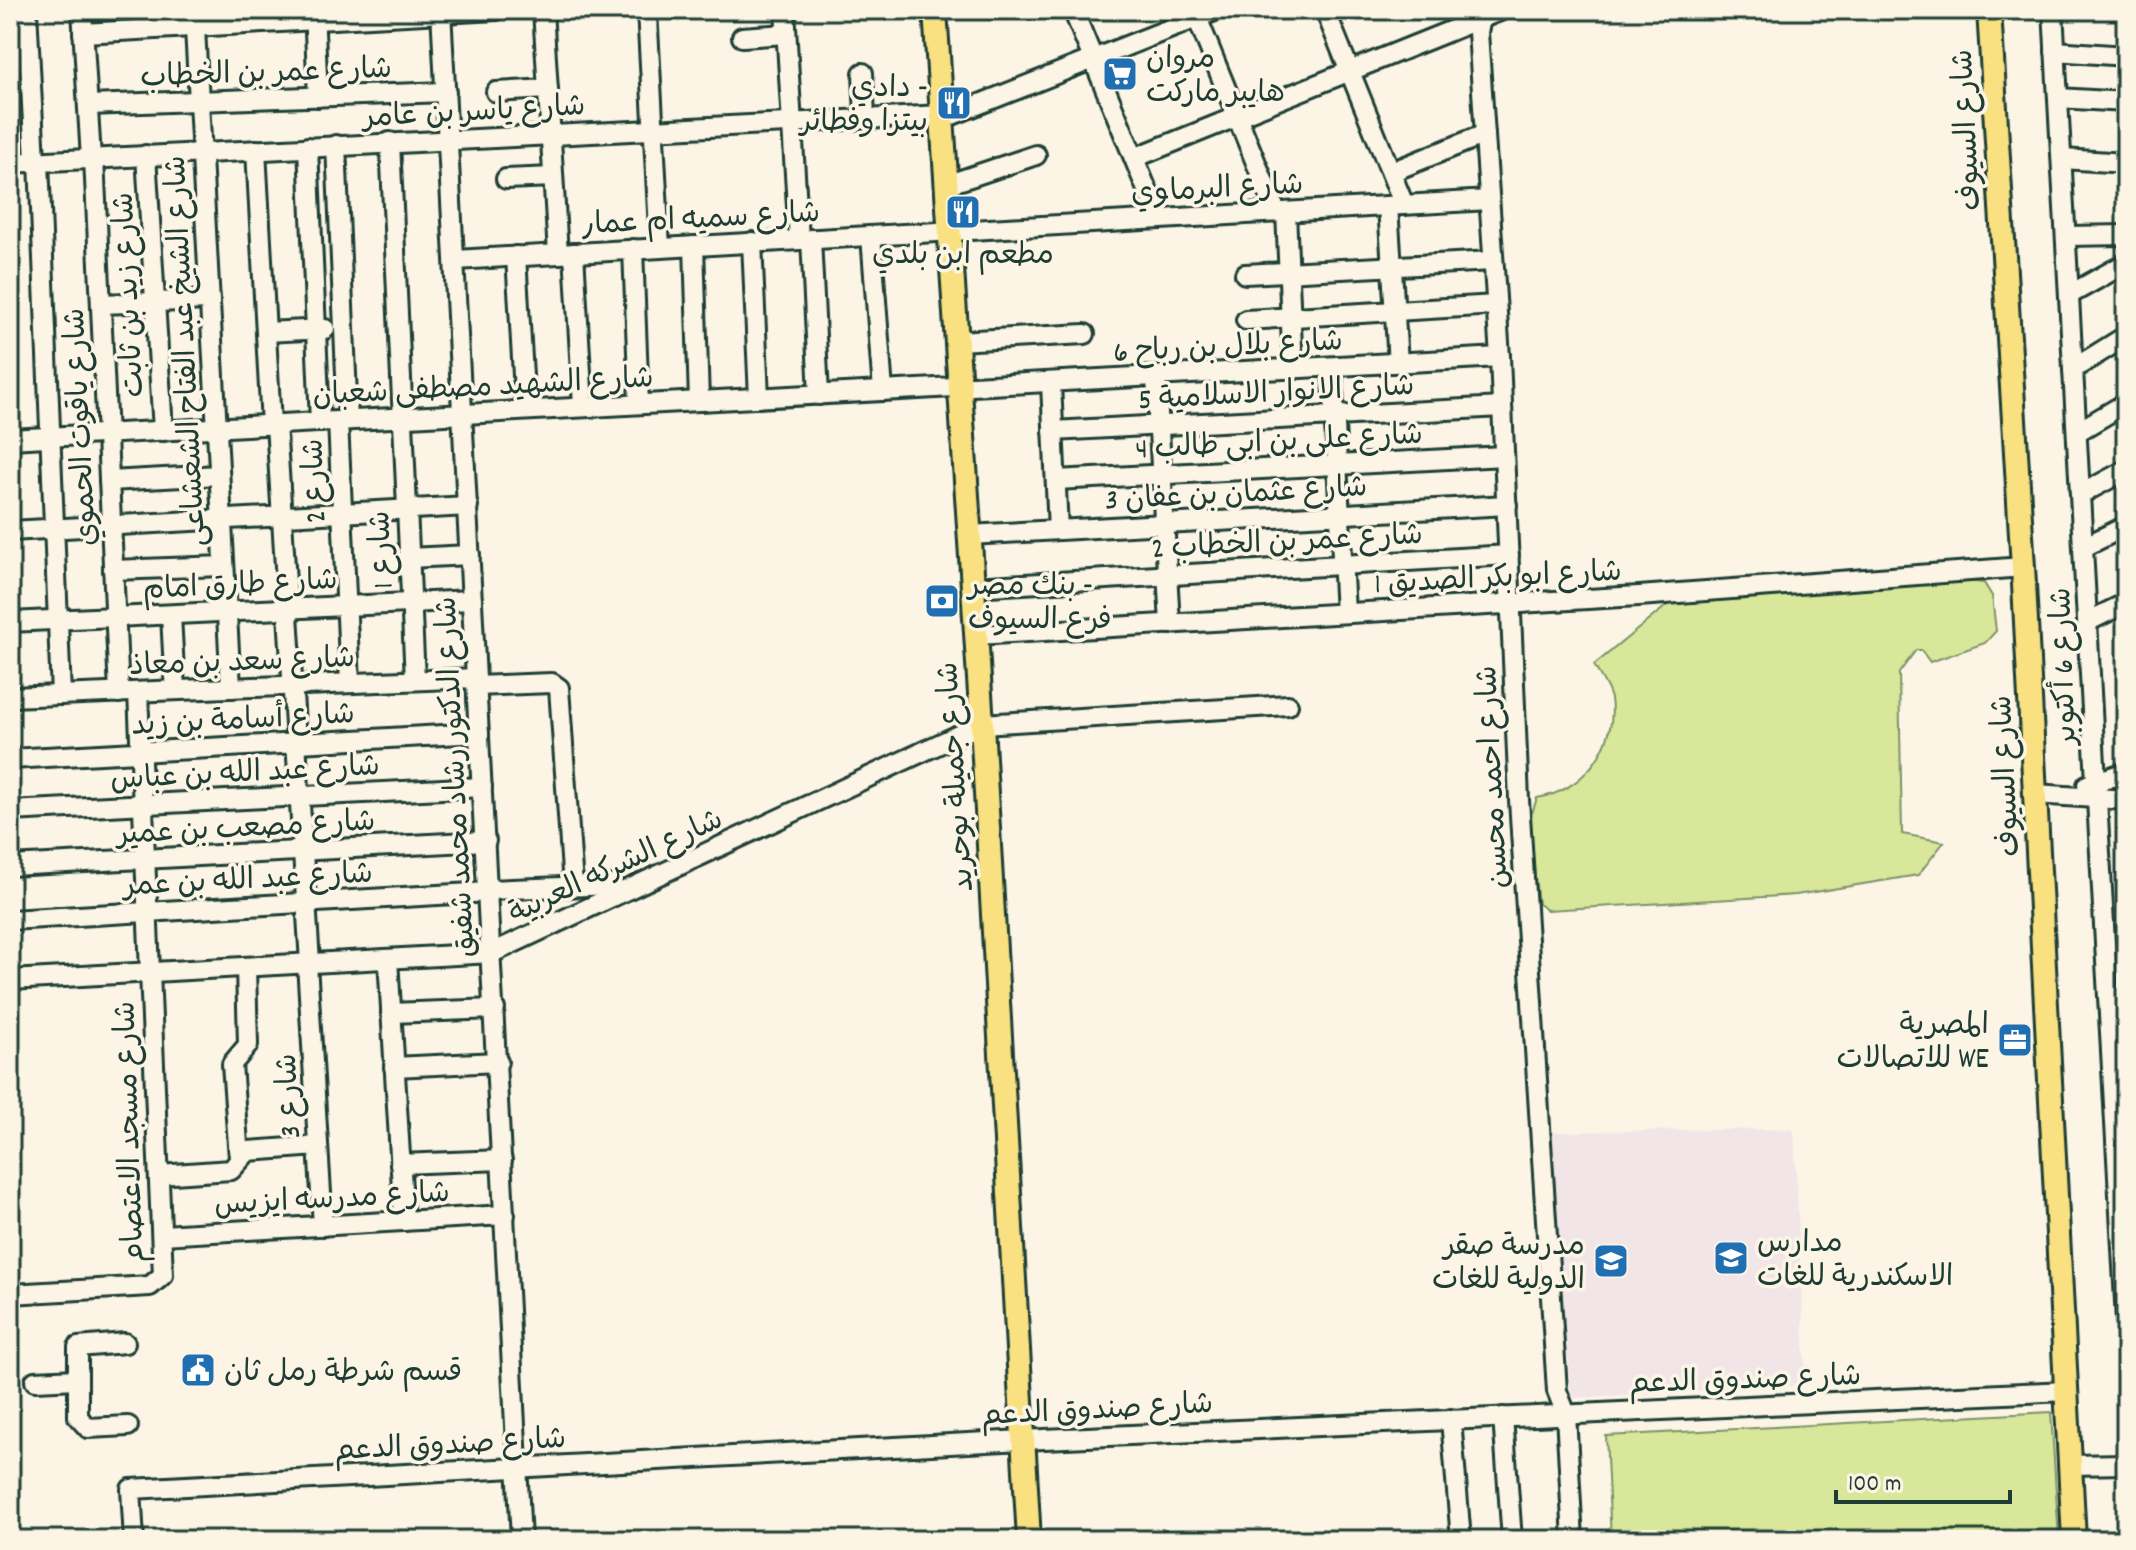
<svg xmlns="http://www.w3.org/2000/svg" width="2136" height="1550" font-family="Dekko,'Playpen Sans Arabic',sans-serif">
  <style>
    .built { fill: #f1e5e8 }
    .green { fill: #d8e79a; stroke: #7c9267; stroke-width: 2 }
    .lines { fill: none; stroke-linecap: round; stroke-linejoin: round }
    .minor-casing { stroke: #1f3d34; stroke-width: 24 }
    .major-casing { stroke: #1f3d34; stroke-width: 28 }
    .minor { stroke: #fcf5e5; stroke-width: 18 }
    .major { stroke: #f9e181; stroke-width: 22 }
    .labels { text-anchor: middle; stroke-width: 7; stroke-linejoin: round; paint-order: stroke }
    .poi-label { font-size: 30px; fill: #1f3d34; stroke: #fcf5e5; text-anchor: start }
    .street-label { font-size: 30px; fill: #1f3d34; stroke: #fcf5e5 }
  </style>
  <rect width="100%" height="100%" fill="#fcf5e5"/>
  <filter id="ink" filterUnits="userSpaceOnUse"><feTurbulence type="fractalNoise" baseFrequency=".0125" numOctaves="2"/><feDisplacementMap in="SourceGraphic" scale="16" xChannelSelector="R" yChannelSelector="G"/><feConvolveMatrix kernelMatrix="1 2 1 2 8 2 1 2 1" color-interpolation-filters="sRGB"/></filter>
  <g filter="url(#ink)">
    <polygon class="built" points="1794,1129 1806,1385 1571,1398 1551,1132"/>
    <g class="green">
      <path d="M1960,580L1984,583L1992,596L1996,631L1985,643L1930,662L1921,650H1916L1899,673L1902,834L1944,842L1918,875L1796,895L1547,910L1538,904L1528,826L1537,798C1582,792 1618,746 1611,699C1609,688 1599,675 1594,665L1671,602Z"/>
      <polygon points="2051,1412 2059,1540 1611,1540 1606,1436"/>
    </g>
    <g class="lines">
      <defs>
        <g id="minor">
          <polyline points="27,10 35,161"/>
          <polyline points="82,10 91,159"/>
          <polyline points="194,10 231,688"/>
          <polyline points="314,10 318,97"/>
          <polyline points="441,10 521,1540"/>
          <polyline points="543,10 558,254"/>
          <polyline points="647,10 660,248"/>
          <polyline points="785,10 799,240"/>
          <polyline points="1073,10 1159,219"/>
          <polyline points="1194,10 1276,212"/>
          <polyline points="1325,10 1404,205"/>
          <polyline points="1483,10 1478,32 1500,357 1519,800 1557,1391 1566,1414 1573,1540"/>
          <polyline points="2053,10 2126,1320"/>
          <polyline points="83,33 496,10"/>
          <polyline points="742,37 786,34"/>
          <polyline points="2055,51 2126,56"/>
          <polyline points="863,73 865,118"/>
          <polyline points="496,92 548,89"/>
          <polyline points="2058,98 2126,102"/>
          <polyline points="88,105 446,92"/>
          <polyline points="942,119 1217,10"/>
          <polyline points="390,142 415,680"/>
          <polyline points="336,145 348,420"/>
          <polyline points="308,147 320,422"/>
          <polyline points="256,150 271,425"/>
          <polyline points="146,155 163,431"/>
          <polyline points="94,158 119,693"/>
          <polyline points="1134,158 1502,10"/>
          <polyline points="2062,159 2126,163"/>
          <polyline points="39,161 61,695"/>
          <polyline points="10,163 942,115"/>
          <polyline points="1391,172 1485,134"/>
          <polyline points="506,179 553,177"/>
          <polyline points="946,185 1036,155"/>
          <polyline points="1388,206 1398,363"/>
          <polyline points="1286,212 1293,370"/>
          <polyline points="871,236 883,391"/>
          <polyline points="2066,236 2126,235"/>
          <polyline points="811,239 819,395"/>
          <polyline points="752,242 759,398"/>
          <polyline points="694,246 699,401"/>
          <polyline points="633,249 639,404"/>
          <polyline points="574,253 583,407"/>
          <polyline points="516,256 525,410"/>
          <polyline points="456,260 1489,200"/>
          <polyline points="1245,274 1493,261"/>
          <polyline points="2069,295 2126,263"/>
          <polyline points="101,304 210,300"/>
          <polyline points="1246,320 1496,305"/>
          <polyline points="266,332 325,329"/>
          <polyline points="956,341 1085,334"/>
          <polyline points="1332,368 1345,613"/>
          <polyline points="2073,369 2126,336"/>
          <polyline points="1156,378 1170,624"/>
          <polyline points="1051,384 1058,530"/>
          <polyline points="338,421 350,683"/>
          <polyline points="276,424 310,963"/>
          <polyline points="1053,431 1502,407"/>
          <polyline points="2077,432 2126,403"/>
          <polyline points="10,439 1500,357"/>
          <polyline points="1056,480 1504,456"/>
          <polyline points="109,481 219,475"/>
          <polyline points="2081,494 2126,470"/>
          <polyline points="10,531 468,506"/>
          <polyline points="969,535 1507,505"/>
          <polyline points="2084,547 2126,526"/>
          <polyline points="408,558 470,555"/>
          <polyline points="113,570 224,566"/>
          <polyline points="972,587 1509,555"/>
          <polyline points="171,615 175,690"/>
          <polyline points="2089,621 2126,603"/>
          <polyline points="10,622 472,600"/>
          <polyline points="976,635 1639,596 2023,567"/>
          <polyline points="476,686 552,683 559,688 573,886"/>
          <polyline points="10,697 476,678"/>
          <polyline points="10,759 479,733"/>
          <polyline points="2087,785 2126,772"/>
          <polyline points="2035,794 2126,800"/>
          <polyline points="10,811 482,787"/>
          <polyline points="10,866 486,841"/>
          <polyline points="489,890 613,885"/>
          <polyline points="10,920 489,892"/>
          <polyline points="388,959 404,1221"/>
          <polyline points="307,963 323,1226"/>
          <polyline points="10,980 492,953 982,724 1288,705"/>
          <polyline points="391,1013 495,1009"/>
          <polyline points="394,1067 498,1062"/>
          <polyline points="239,1158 232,1064 248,1045 246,967"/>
          <polyline points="400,1164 502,1160"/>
          <polyline points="159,1175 231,1170 248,1151 318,1146"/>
          <polyline points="162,1235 505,1215"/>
          <polyline points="10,1294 150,1286 163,1275 138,692"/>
          <polyline points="125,1343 78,1347 78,1417 88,1428 128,1426"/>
          <polyline points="35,1381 77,1379"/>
          <polyline points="1503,1417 1512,1540"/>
          <polyline points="1451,1419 1461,1540"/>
          <polyline points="2070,1465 2126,1464"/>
          <polyline points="134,1540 131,1489 1023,1440 2067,1391"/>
        </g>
        <g id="major">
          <polyline points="935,10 982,724 1029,1540"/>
          <polyline points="1989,10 2024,584 2074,1540"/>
        </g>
      </defs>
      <use href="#minor" class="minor-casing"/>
      <use href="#major" class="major-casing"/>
      <use href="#minor" class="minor"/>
      <use href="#major" class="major"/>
    </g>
  </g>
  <defs>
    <symbol id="supermarket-square" viewBox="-11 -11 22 22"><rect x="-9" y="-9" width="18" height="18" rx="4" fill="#1f6fb2" stroke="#fcf5e5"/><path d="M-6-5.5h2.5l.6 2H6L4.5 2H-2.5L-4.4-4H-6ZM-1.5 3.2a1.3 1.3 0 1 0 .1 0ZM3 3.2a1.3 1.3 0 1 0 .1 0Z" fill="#fff"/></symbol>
    <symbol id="restaurant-square" viewBox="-11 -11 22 22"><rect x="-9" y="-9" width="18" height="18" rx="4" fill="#1f6fb2" stroke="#fcf5e5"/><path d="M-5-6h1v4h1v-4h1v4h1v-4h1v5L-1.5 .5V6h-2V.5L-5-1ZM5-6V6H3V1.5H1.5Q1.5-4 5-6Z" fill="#fff"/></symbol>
    <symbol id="bank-square" viewBox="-11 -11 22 22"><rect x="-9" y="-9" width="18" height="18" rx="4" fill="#1f6fb2" stroke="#fcf5e5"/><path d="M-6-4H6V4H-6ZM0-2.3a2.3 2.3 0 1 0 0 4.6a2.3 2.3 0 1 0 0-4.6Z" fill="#fff"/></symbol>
    <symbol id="office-square" viewBox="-11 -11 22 22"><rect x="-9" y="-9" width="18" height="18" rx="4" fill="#1f6fb2" stroke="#fcf5e5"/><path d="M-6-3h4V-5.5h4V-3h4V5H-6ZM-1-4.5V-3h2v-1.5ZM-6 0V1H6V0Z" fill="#fff"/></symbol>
    <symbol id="school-square" viewBox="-11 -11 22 22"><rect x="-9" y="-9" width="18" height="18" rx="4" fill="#1f6fb2" stroke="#fcf5e5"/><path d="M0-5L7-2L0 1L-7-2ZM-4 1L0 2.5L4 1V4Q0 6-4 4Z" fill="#fff"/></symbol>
    <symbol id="civic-square" viewBox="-11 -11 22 22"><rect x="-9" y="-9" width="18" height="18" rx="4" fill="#1f6fb2" stroke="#fcf5e5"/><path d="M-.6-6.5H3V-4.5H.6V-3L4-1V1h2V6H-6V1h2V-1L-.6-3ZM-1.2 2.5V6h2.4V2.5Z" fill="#fff"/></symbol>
  </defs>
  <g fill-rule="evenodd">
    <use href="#supermarket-square" x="1100" y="54" width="40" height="40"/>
    <use href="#restaurant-square" x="934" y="83" width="40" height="40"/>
    <use href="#restaurant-square" x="943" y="192" width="40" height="40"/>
    <use href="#bank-square" x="922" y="581" width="40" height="40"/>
    <use href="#office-square" x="1995" y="1020" width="40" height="40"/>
    <use href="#school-square" x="1711" y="1238" width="40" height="40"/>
    <use href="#school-square" x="1591" y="1241" width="40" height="40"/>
    <use href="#civic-square" x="178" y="1350" width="40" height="40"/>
  </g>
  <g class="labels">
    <g class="poi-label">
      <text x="1146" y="67">مروان<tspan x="1146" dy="34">هايبر ماركت</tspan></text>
      <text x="928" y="96" text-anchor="end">دادي -<tspan x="928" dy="34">بيتزا وفطائر</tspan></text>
      <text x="963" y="263" text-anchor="middle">مطعم ابن بلدي</text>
      <text x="968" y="594">بنك مصر -<tspan x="968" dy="34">فرع السيوف</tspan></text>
      <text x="1989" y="1033" text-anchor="end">المصرية<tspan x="1989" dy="34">للاتصالات WE</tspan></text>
      <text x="1757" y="1251">مدارس<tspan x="1757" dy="34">الاسكندرية للغات</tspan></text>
      <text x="1585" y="1254" text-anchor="end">مدرسة صقر<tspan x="1585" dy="34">الدولية للغات</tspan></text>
      <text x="224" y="1380">قسم شرطة رمل ثان</text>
    </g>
    <g class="street-label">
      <text transform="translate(266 71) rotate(-2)" y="10">شارع عمر بن الخطاب</text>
      <text transform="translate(474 110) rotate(-3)" y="10">شارع ياسر بن عامر</text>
      <text transform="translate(1965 130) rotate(-93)" y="10">شارع السيوف</text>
      <text transform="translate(1217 187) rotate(-3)" y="10">شارع البرماوي</text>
      <text transform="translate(701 217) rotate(-3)" y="10">شارع سميه ام عمار</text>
      <text transform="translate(127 295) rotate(-93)" y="10">شارع زيد بن ثابت</text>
      <text transform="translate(1228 345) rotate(-3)" y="10">شارع بلال بن رباح 6</text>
      <text transform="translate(184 351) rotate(-93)" y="10">شارع الشيخ عبد الفتاح الشعشاعى</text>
      <text transform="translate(483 385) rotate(-3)" y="10">شارع الشهيد مصطفى شعبان</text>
      <text transform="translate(1276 391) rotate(-3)" y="10">شارع الانوار الاسلامية 5</text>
      <text transform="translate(79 427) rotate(-93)" y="10">شارع ياقوت الحموي</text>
      <text transform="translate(1279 440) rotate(-3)" y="10">شارع على بن ابى طالب 4</text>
      <text transform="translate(313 481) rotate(-92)" y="10">شارع 2</text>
      <text transform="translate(1236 492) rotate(-3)" y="10">شارع عثمان بن عفان 3</text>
      <text transform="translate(1287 540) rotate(-3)" y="10">شارع عمر بن الخطاب 2</text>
      <text transform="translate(380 550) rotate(-93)" y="10">شارع 1</text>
      <text transform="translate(1498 576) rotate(-3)" y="10">شارع ابو بكر الصديق 1</text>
      <text transform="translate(240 583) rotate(-3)" y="10">شارع طارق امام</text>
      <text transform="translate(242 660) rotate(-2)" y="10">شارع سعد بن معاذ</text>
      <text transform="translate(2062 666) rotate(-92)" y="10">شارع 6 أكتوبر</text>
      <text transform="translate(243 718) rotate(-3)" y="10">شارع أسامة بن زيد</text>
      <text transform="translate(245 771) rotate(-3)" y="10">شارع عبد الله بن عباس</text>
      <text transform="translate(2004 776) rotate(-93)" y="10">شارع السيوف</text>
      <text transform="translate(454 777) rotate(-93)" y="10">شارع الدكتور رشاد محمد شفيق</text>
      <text transform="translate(954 777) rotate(-94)" y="10">شارع جميلة بوحريد</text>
      <text transform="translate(1491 777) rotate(-93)" y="10">شارع احمد محسن</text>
      <text transform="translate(246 826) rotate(-3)" y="10">شارع مصعب بن عمير</text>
      <text transform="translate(615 865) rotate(-25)" y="10">شارع الشركه العربية</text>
      <text transform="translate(248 878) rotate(-3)" y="10">شارع عبد الله بن عمر</text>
      <text transform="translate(287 1096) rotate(-93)" y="10">شارع 3</text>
      <text transform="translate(128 1132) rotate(-92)" y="10">شارع مسجد الاعتصام</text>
      <text transform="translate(332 1197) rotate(-3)" y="10">شارع مدرسه ايزيس</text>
      <text transform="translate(1745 1378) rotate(-2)" y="10">شارع صندوق الدعم</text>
      <text transform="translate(1097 1408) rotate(-3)" y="10">شارع صندوق الدعم</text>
      <text transform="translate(450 1443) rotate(-3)" y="10">شارع صندوق الدعم</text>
    </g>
  </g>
  <rect width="2136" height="1550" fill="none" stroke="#fcf5e5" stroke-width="40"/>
  <rect x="20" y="20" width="2096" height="1510" fill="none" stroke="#1f3d34" stroke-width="3" filter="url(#ink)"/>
  <path d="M1836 1490v12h174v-12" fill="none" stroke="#1f3d34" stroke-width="4"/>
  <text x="1848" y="1490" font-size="24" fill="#1f3d34" stroke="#fcf5e5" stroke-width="6" paint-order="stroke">100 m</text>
</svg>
